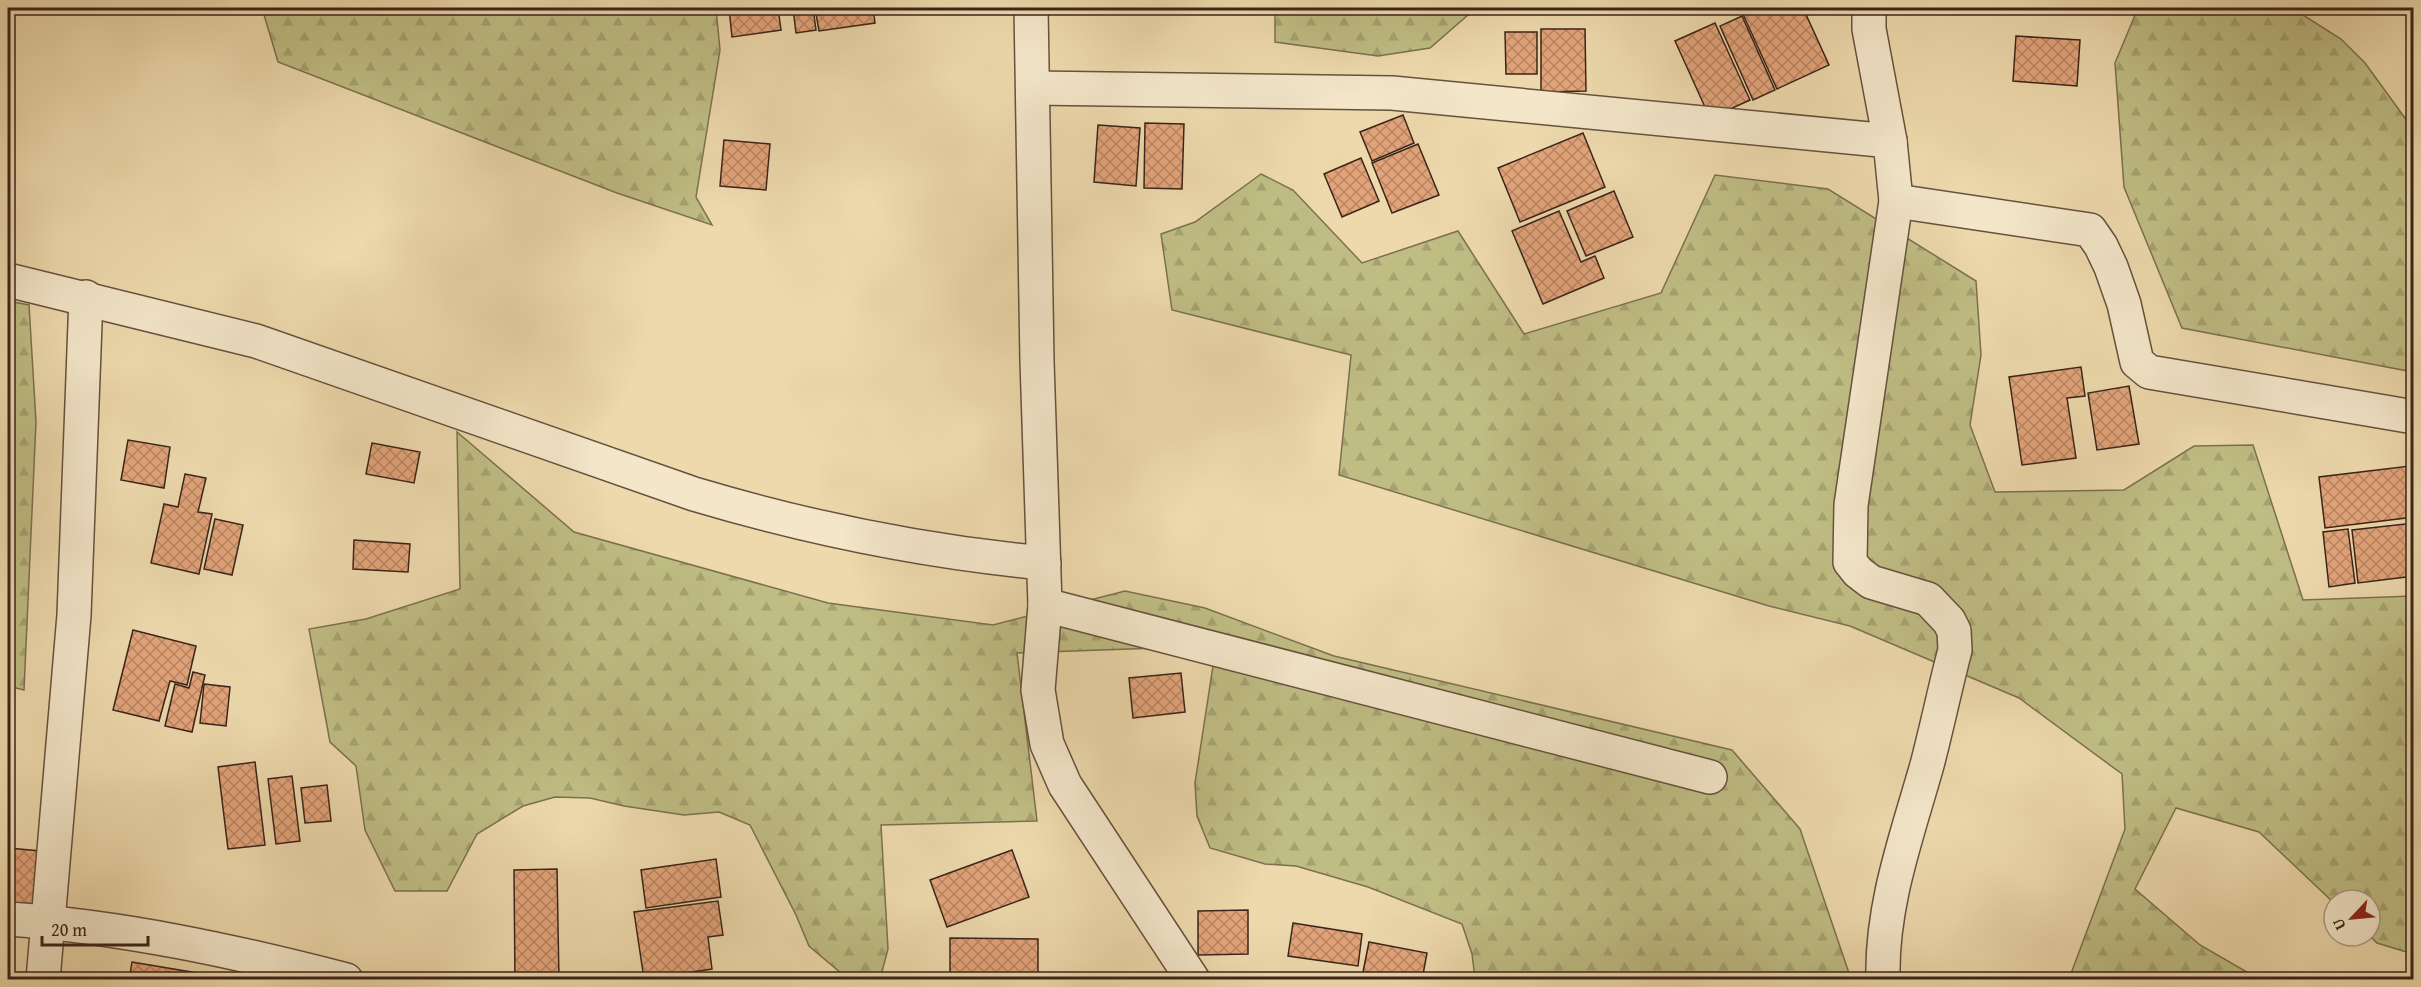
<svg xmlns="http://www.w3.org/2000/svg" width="2421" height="987" font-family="'Gentium Book Plus',serif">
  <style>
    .forest { fill: url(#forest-firs); stroke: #7c704f; stroke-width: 1.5 }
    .building { fill: url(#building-cross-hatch); stroke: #3a241a; stroke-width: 1.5 }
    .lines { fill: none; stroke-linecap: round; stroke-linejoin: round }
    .street-casing { stroke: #67513e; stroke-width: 36 }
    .street { stroke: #f3e6c9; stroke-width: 33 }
  </style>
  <defs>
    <pattern id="forest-firs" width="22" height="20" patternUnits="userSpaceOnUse" patternTransform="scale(1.5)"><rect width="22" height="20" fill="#bfbd84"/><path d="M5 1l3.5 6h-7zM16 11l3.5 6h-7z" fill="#a5a271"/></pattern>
    <pattern id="building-cross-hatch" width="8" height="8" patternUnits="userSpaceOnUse" patternTransform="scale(1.5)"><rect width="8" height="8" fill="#e3a47a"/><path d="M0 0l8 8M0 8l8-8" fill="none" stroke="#b98563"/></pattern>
  </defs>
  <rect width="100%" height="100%" fill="#edd9ac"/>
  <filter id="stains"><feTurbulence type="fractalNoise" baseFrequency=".00333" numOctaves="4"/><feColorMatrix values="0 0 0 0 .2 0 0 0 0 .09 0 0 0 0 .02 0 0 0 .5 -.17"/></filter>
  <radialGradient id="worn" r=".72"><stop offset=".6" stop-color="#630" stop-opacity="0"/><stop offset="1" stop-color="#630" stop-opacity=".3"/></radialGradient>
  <g class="forest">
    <polygon points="262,8 716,8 720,50 696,197 712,225 617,193 278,62"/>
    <polygon points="1275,8 1476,8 1430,48 1378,56 1275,42"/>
    <polygon points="2138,8 2292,8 2341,39 2365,63 2413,129 2413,372 2182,328 2124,187 2115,63"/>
    <polygon points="1261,174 1293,190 1362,263 1458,231 1524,334 1661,293 1715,175 1828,189 1976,281 1981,355 1970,425 1995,492 2124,490 2194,446 2253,445 2303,600 2413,596 2413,954 2377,943 2370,936 2370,900 2334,900 2334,903 2259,832 2176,808 2135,889 2200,945 2259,979 2069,979 2125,829 2122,774 2019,698 1850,626 1769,606 1339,475 1351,355 1172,310 1161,234 1195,222"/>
    <polygon points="8,301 29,305 36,422 24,690 8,686"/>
    <polygon points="457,432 574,532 828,603 993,625 1125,591 1205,608 1334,656 1732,750 1800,829 1851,979 1475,979 1472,954 1462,924 1368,887 1296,866 1265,864 1210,848 1197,816 1195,783 1213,666 1158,648 1017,653 1037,821 881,825 888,949 880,979 848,979 809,946 796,915 750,825 719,812 684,815 624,806 590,798 555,797 523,806 477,834 447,891 395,891 365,830 356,766 330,742 309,629 366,619 460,589"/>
  </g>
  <g class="building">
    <polygon points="729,8 778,8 781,30 732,37"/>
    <polygon points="793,8 813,8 816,30 796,33"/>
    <polygon points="815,8 873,8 875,23 819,31"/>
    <polygon points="1746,8 1803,8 1829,65 1777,89 1741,10"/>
    <polygon points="1742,16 1775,90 1753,100 1720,26"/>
    <polygon points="1715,23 1750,100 1710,118 1675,41"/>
    <polygon points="1541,29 1585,29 1586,91 1541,92"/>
    <polygon points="1505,32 1537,32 1537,74 1506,74"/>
    <polygon points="2016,36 2080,40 2077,86 2013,81"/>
    <polygon points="1403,115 1414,143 1372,161 1360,132"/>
    <polygon points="1145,123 1184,124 1182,189 1144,188"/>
    <polygon points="1098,125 1140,128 1136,186 1094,182"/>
    <polygon points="1583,133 1605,187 1520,222 1498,168"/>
    <polygon points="724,140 770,144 766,190 720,186"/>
    <polygon points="1418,144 1439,195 1392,213 1372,163"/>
    <polygon points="1361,158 1379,201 1342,217 1324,174"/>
    <polygon points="1614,191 1633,237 1586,256 1567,211"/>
    <polygon points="1559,211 1581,262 1595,256 1604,278 1543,304 1512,231"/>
    <polygon points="2081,367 2085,396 2067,398 2076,458 2022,465 2009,377"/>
    <polygon points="2129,386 2139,444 2097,450 2088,393"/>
    <polygon points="128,440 170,447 164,488 121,480"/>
    <polygon points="372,443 420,452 414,483 366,474"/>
    <polygon points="2410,466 2414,517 2325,528 2319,477"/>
    <polygon points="185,474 206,478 198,512 212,514 199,574 151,563 164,504 178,507"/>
    <polygon points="215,519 243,525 232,575 204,569"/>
    <polygon points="2414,523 2414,576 2358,583 2352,530"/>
    <polygon points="2348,529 2355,583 2329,587 2323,532"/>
    <polygon points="354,540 410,544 408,572 353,569"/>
    <polygon points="133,630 196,646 187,685 170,681 159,721 113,710"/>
    <polygon points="193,672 205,675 192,732 165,726 175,684 189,688"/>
    <polygon points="1181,673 1185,712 1133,718 1129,678"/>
    <polygon points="204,684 230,687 226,726 200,723"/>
    <polygon points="255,762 265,845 228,849 218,767"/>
    <polygon points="292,776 300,841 276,844 268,779"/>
    <polygon points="327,785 331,821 305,823 301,788"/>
    <polygon points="8,848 41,851 36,906 8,903"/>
    <polygon points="1012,850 1029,897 947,927 930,880"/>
    <polygon points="716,859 721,897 646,908 641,870"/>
    <polygon points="557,869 559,980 515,980 514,870"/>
    <polygon points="718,901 723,935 708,937 712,969 644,979 634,912"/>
    <polygon points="1248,910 1248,954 1198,955 1198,911"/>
    <polygon points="1293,923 1362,934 1358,966 1288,956"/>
    <polygon points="950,938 1038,939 1038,980 950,980"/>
    <polygon points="1369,942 1427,953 1422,980 1400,980 1363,972"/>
    <polygon points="132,962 203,974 203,980 129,980"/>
  </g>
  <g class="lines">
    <defs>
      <g id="street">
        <polyline points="1031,8 1037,361 1045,605 1038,690 1047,744 1065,785 1193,980"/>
        <path d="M1869,8V29L1890,141L1896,201L1851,505L1850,562L1858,572L1871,582L1928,599L1949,621L1954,631L1955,650C1945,688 1937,727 1927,765C1907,836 1881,905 1883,980"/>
        <polyline points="1033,88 1392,93 1890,141"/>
        <polyline points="1896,201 2090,230 2101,246 2111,267 2124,304 2137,362 2149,372 2414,417"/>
        <path d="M8,280L256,341L694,494C808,528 925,552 1044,563"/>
        <polyline points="1045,605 1710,777"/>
        <path d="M8,919C123,927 234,951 346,980"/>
        <polyline points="43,980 74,615 86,297"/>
      </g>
    </defs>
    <use href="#street" class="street-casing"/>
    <use href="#street" class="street"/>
  </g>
  <rect width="2421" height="987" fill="none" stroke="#edd9ac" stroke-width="30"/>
  <rect x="9" y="9" width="2403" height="969" fill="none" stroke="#3a241a" stroke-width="3"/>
  <rect x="15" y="15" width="2391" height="957" fill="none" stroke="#3a241a" stroke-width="1.5"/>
  <g transform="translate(2352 918) rotate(244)"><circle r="28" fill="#f3e6c9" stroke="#a99883" stroke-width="1.5"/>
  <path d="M0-4.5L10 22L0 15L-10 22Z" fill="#8f2418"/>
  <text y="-9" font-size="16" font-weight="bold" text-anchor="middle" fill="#3a241a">U</text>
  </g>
  <path d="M42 936v9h106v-9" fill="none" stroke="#3a241a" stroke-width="3"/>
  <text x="51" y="936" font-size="18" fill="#3a241a" stroke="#f3e6c9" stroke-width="4.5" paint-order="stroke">20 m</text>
  <rect width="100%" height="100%" filter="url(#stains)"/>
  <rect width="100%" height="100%" fill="url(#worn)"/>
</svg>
